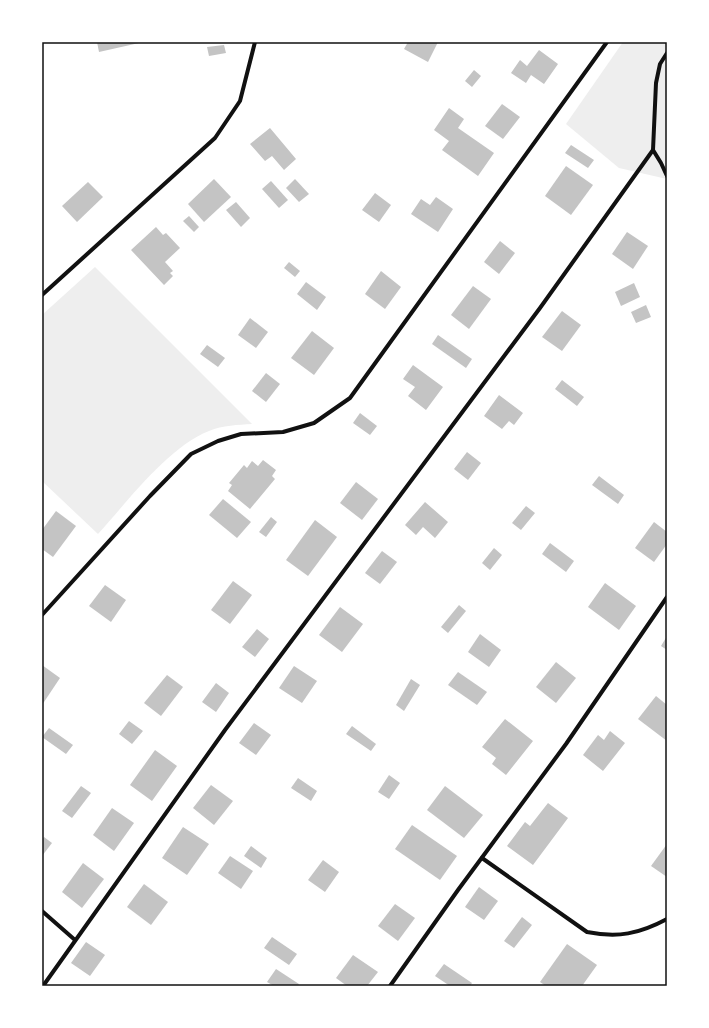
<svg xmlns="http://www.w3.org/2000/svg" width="709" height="1028" font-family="'Varela Round',sans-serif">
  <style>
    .green { fill: #eee }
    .building { fill: #c4c4c4 }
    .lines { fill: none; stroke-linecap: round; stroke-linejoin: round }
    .minor { stroke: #111; stroke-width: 4 }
    .neatline { fill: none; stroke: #111; stroke-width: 1.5 }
  </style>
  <rect width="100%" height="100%" fill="#fff"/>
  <g class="green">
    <polygon points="623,42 667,42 667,179 619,168 566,124"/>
    <path d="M95,267L252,424C238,425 223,425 209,431C168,447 128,501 98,534L42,481V315Z"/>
  </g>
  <g class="building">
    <polygon points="97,42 139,42 139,43 99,52"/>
    <polygon points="408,42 438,42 428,62 404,49"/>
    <polygon points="224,45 226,53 209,56 207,47"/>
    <polygon points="539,50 558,64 544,84 531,75 526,83 511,73 520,60 527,66"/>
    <polygon points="474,70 481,76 472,87 465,81"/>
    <polygon points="502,104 520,117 503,139 485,126"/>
    <polygon points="449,108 464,119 458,128 494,153 478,176 442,150 449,141 434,130"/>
    <polygon points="270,128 296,159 284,170 272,156 265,161 250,144"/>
    <polygon points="571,145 594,160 588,168 565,153"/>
    <polygon points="566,166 593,185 571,215 545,196"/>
    <polygon points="214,179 231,197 204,222 188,204"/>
    <polygon points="295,179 309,194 299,202 286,188"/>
    <polygon points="271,181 288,200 279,208 262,189"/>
    <polygon points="88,182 103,197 77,222 62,206"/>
    <polygon points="375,193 391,205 379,222 362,210"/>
    <polygon points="436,197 453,209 438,232 411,214 421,199 430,205"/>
    <polygon points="236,202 250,218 241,227 226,210"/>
    <polygon points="189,216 199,227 194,232 183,221"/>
    <polygon points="156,227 163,235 166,233 180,248 165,262 173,271 170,273 173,276 164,285 131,250"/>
    <polygon points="627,232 648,246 633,269 612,254"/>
    <polygon points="500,241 515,253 499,274 484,262"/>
    <polygon points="289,262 300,271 295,277 284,268"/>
    <polygon points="381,271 401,287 385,309 365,294"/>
    <polygon points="306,282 326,297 317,310 297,294"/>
    <polygon points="634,283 640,297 621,306 615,292"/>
    <polygon points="473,286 491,299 469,329 451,315"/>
    <polygon points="646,305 651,317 636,323 631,312"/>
    <polygon points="562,311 581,325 562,351 542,337"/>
    <polygon points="250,318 268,332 256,348 238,335"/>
    <polygon points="312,331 334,348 314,375 291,358"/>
    <polygon points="438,335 472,359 466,368 432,344"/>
    <polygon points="207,345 225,358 218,367 200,354"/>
    <polygon points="413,365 443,387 426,410 408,396 415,387 403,379"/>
    <polygon points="266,373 280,384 266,402 252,391"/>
    <polygon points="562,380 584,397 577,406 555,389"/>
    <polygon points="499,395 523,413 514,425 509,421 502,429 484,416"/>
    <polygon points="360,413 377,426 370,435 353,423"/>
    <polygon points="467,452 481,463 468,480 454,469"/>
    <polygon points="263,460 276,470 272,476 275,479 250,509 228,491 232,485 229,483 244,465 247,468 252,461 258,466"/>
    <polygon points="599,476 624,495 618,504 592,485"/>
    <polygon points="356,482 378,499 362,520 340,503"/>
    <polygon points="223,499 251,522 237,538 209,515"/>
    <polygon points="425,502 448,522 435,538 423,527 416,535 405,525"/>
    <polygon points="526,506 535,513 521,530 512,523"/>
    <polygon points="56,511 76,526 53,557 42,549 42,530"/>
    <polygon points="271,517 277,522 266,537 259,532"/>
    <polygon points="315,520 337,537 308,576 286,560"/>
    <polygon points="654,522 667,532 667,544 654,562 635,548"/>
    <polygon points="550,543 574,561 566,572 542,554"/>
    <polygon points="494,548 502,555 490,570 482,563"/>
    <polygon points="382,551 397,562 380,584 365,573"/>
    <polygon points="233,581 252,595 230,624 211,610"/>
    <polygon points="605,583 636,606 619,630 588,607"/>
    <polygon points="105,585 126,600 111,622 89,606"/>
    <polygon points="459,605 466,611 448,633 441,627"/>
    <polygon points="340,607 363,624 342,652 319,635"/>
    <polygon points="257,629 269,639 255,657 242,647"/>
    <polygon points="480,634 501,650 489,667 468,652"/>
    <polygon points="667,636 667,650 661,646"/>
    <polygon points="556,662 576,678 556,703 536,687"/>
    <polygon points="42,665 60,678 42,705"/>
    <polygon points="294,666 317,681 302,703 279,688"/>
    <polygon points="458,672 487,692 477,705 448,685"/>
    <polygon points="167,675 183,687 161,716 144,703"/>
    <polygon points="411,679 420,685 404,711 396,705"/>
    <polygon points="216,683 229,693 216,712 202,702"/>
    <polygon points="656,696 667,705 667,741 638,719"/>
    <polygon points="505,719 533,741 506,775 492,764 496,758 482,747"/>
    <polygon points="129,721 143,731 132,744 119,734"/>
    <polygon points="254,723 271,735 256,755 239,743"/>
    <polygon points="352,726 376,744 371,751 346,734"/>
    <polygon points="49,728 73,745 66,754 42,737"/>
    <polygon points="610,731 625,743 603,771 583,755 598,735 604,740"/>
    <polygon points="155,750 177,766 152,801 130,785"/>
    <polygon points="389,775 400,783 389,799 378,792"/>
    <polygon points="298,778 317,791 311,801 291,788"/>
    <polygon points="211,785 233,801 214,825 193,808"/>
    <polygon points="81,786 91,793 72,818 62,811"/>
    <polygon points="445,786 483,815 464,838 427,810"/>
    <polygon points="548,803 568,818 533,865 507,846 525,822 530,826"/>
    <polygon points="112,808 134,823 114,851 93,835"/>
    <polygon points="412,825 457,856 440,880 395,849"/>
    <polygon points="183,827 209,844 187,875 162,858"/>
    <polygon points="44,837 52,843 42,856 42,840"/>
    <polygon points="667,844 667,877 651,866"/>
    <polygon points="251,846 267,858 261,868 244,856"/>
    <polygon points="230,856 253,871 241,889 218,873"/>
    <polygon points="323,860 339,872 325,892 308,880"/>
    <polygon points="83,863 104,879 82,908 62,892"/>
    <polygon points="144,884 168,902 151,925 127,907"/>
    <polygon points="479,887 498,901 484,920 465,907"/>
    <polygon points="395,904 415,918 398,941 378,926"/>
    <polygon points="522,917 532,925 514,948 504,941"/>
    <polygon points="272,937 297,954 289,965 264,948"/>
    <polygon points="86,942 105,955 90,976 71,963"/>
    <polygon points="567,944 597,965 582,986 546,986 540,982"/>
    <polygon points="353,955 378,972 367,986 347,986 336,978"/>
    <polygon points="444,964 472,983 470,986 450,986 435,976"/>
    <polygon points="276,969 299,984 298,986 274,986 267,982"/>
  </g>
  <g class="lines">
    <g class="minor">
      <polyline points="667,53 660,64 656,83 653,150 661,163 667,176"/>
      <polyline points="42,295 215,138 240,101 255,42"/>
      <polyline points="42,615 150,496 191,454 218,441 241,434 283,432 314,423 350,398 607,42"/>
      <path d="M482,858L587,932C618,938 639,934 667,919"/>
      <polyline points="42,911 75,940"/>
      <polyline points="43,986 225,730 540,308 653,150"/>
      <polyline points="390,986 458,890 566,744 667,597"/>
    </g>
  </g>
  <rect width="709" height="1028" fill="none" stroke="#ffffff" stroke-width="86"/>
  <rect x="43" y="43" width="623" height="942" class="neatline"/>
</svg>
